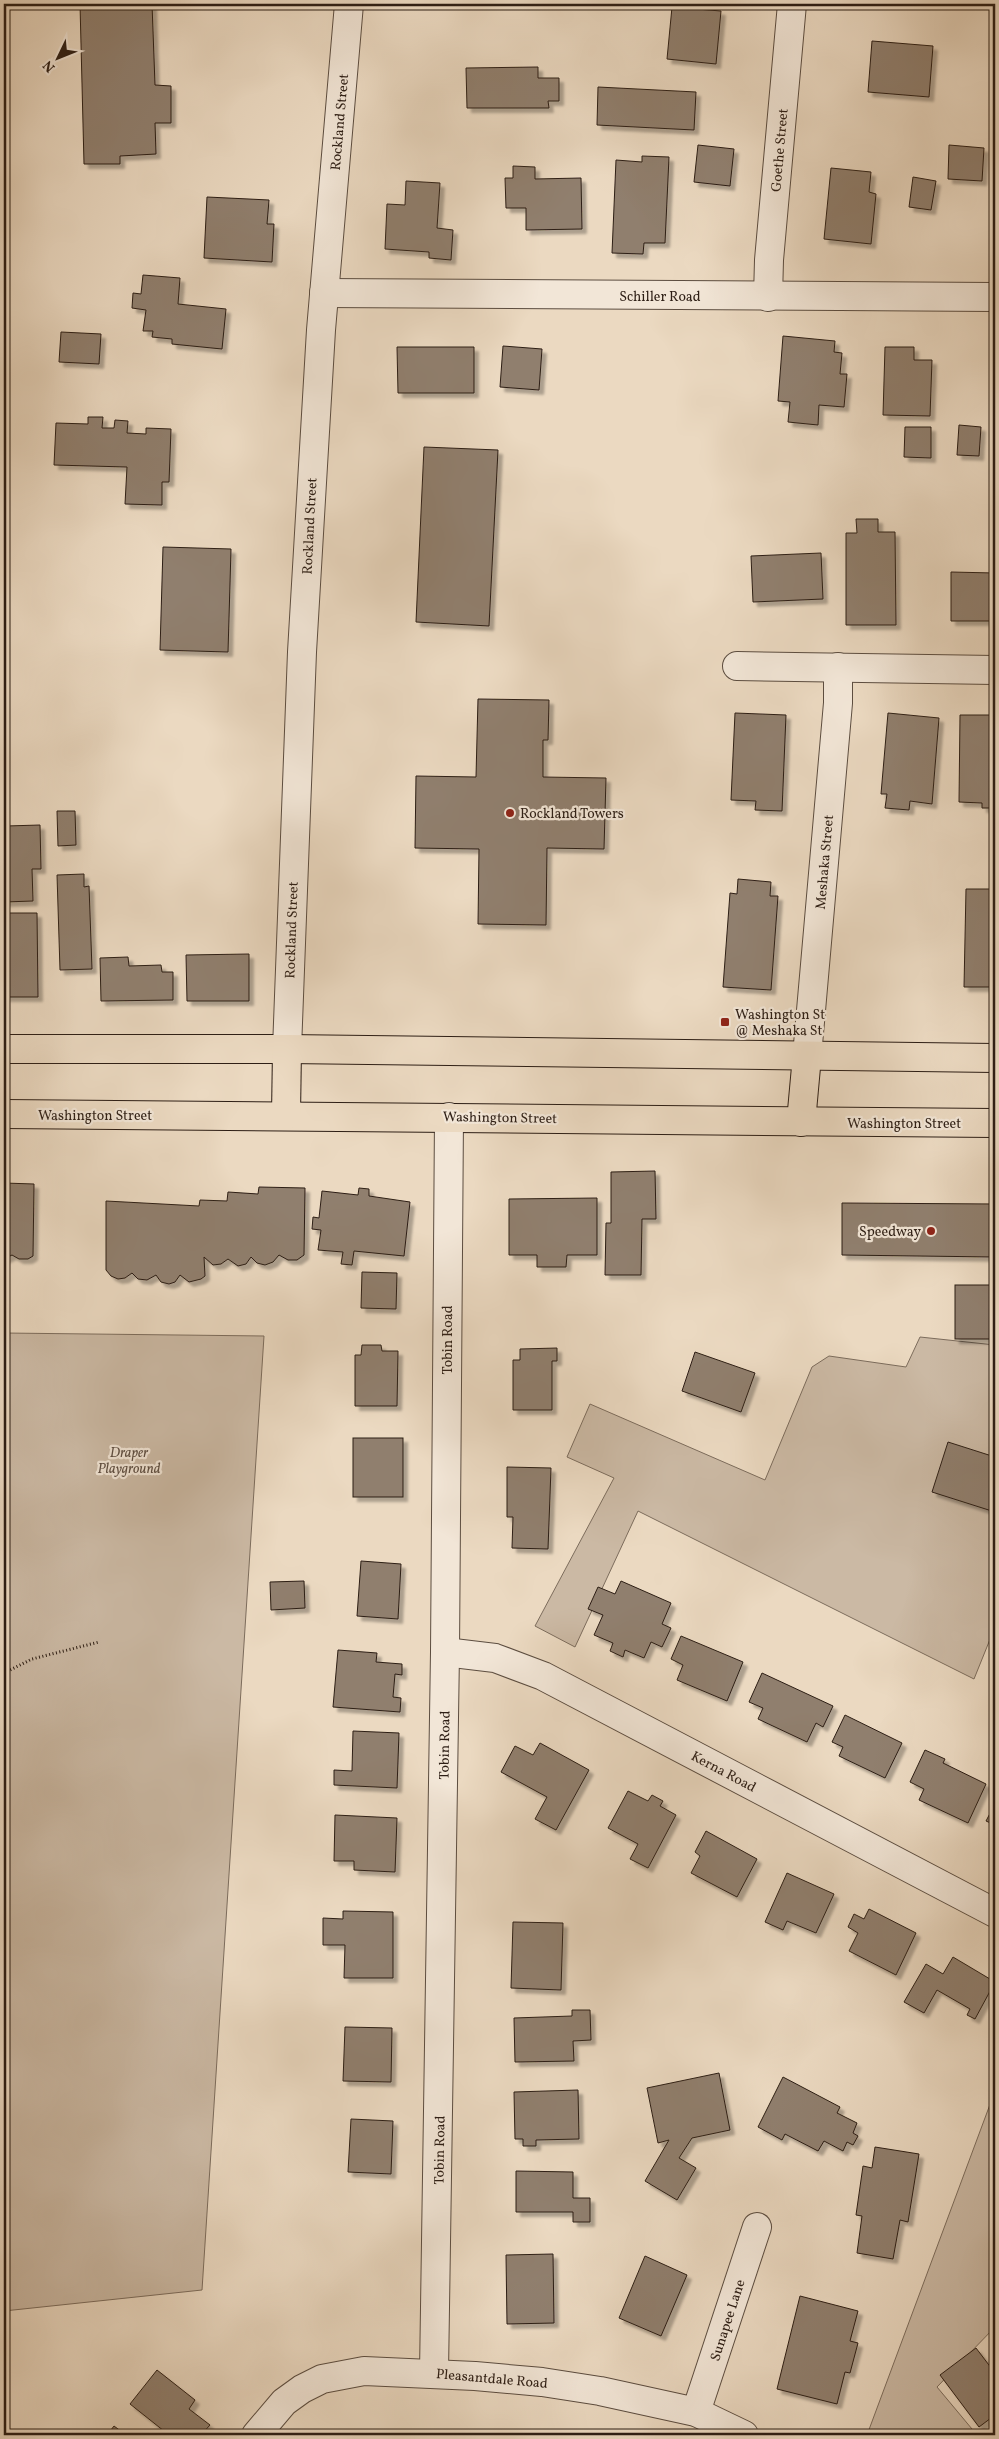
<svg xmlns="http://www.w3.org/2000/svg" width="999" height="2439" font-family="Vollkorn,serif">
  <style>
    .green { fill: #cbb9a4; stroke: #7c6c5c }
    .building { fill: #907f6e; stroke: #2d1e15; filter: url(#shadow) }
    .lines { fill: none; stroke-linecap: round; stroke-linejoin: round }
    .minor-casing { stroke: #5c4d40; stroke-width: 30 }
    .major-casing { stroke: #2d1e15; stroke-width: 30 }
    .path { stroke: #2d1e15; stroke-width: 3; stroke-dasharray: 1 2.5; stroke-linecap: butt }
    .minor { stroke: #f2e6d7; stroke-width: 28 }
    .major { stroke: #ebd9c1; stroke-width: 28 }
    .poi-dot { fill: #8f2418; stroke: #f2e6d7; stroke-width: 2 }
    .labels { text-anchor: middle; stroke-width: 4.5; stroke-linejoin: round; paint-order: stroke }
    .street-label { font-size: 14px; fill: #2d1e15; stroke: #f2e6d7 }
    .poi-label { font-size: 14px; fill: #2d1e15; stroke: #f2e6d7; text-anchor: start }
    .park-label { font-size: 14px; font-style: italic; fill: #5c4c40; stroke: #f2e6d7 }
  </style>
  <defs>
    <filter id="shadow"><feDropShadow dx="4.5" dy="4.5" stdDeviation="1" flood-color="#0004"/></filter>
  </defs>
  <rect width="100%" height="100%" fill="#ebd9c1"/>
  <filter id="stains"><feTurbulence type="fractalNoise" baseFrequency=".004" numOctaves="4"/><feColorMatrix values="0 0 0 0 .2 0 0 0 0 .09 0 0 0 0 .02 0 0 0 .5 -.17"/></filter>
  <radialGradient id="worn" r=".72"><stop offset=".6" stop-color="#630" stop-opacity="0"/><stop offset="1" stop-color="#630" stop-opacity=".3"/></radialGradient>
  <g class="green">
    <polygon points="4,1333 264,1336 202,2290 4,2311"/>
    <polygon points="920,1337 995,1345 995,1627 974,1679 638,1511 575,1647 535,1626 614,1478 567,1457 590,1404 765,1480 812,1367 829,1356 906,1367"/>
    <polygon points="995,2091 995,2327 937,2387 977,2435 867,2435"/>
  </g>
  <g class="building">
    <polygon points="80,4 152,4 155,85 171,86 171,123 155,123 156,154 120,156 120,164 84,164"/>
    <polygon points="995,5 995,58 991,57"/>
    <polygon points="672,7 721,11 716,64 667,59"/>
    <polygon points="872,41 933,46 929,97 868,92"/>
    <polygon points="538,67 538,78 559,78 559,101 548,101 549,108 467,108 466,68"/>
    <polygon points="598,87 696,92 694,130 597,125"/>
    <polygon points="698,145 734,149 730,186 694,182"/>
    <polygon points="949,145 984,148 982,181 948,179"/>
    <polygon points="642,156 669,157 665,243 644,243 643,254 612,253 616,160 642,162"/>
    <polygon points="513,166 535,167 535,179 581,178 582,229 526,230 526,208 506,208 505,178 513,178"/>
    <polygon points="831,168 871,172 869,192 876,194 871,244 824,239"/>
    <polygon points="913,177 936,181 931,210 909,207"/>
    <polygon points="406,181 440,183 437,228 453,230 451,260 429,258 429,252 385,249 387,204 405,205"/>
    <polygon points="207,197 269,200 267,224 274,224 272,262 204,258"/>
    <polygon points="143,275 180,278 178,304 226,309 222,349 172,344 172,339 152,337 153,331 143,331 146,310 132,308 133,293 141,294"/>
    <polygon points="61,332 101,334 99,364 59,362"/>
    <polygon points="783,336 835,341 834,352 842,353 840,374 847,374 844,407 819,405 818,425 788,422 790,402 778,401"/>
    <polygon points="503,346 542,349 539,390 500,387"/>
    <polygon points="397,347 474,347 474,393 398,393"/>
    <polygon points="885,347 914,347 914,360 932,360 930,416 883,415"/>
    <rect x="992" y="367" width="3" height="66"/>
    <polygon points="88,417 103,417 102,428 114,428 115,420 128,421 127,433 146,434 146,428 171,429 169,482 162,482 162,505 125,504 127,467 54,465 56,423 88,424"/>
    <polygon points="959,425 981,427 979,456 957,455"/>
    <polygon points="905,427 931,427 931,458 904,457"/>
    <polygon points="424,447 498,450 489,626 416,622"/>
    <polygon points="856,519 878,519 878,532 895,532 896,625 846,625 846,533 857,533"/>
    <polygon points="163,547 231,549 228,652 160,650"/>
    <polygon points="821,553 823,599 753,602 751,556"/>
    <polygon points="951,572 994,573 993,621 951,621"/>
    <polygon points="478,699 549,700 548,740 543,740 543,777 606,778 604,849 547,848 546,925 478,924 479,849 415,848 416,776 476,777"/>
    <polygon points="735,713 786,715 782,811 755,810 756,801 731,800"/>
    <polygon points="888,713 939,718 932,804 910,801 909,810 885,808 887,794 881,794"/>
    <polygon points="960,715 995,715 995,808 982,808 982,803 959,802"/>
    <polygon points="57,811 75,811 76,845 58,846"/>
    <polygon points="40,825 41,869 32,869 33,901 4,902 4,873 7,873 6,826"/>
    <polygon points="84,874 84,887 89,886 92,969 60,970 57,875"/>
    <polygon points="738,879 771,882 770,896 778,896 771,990 723,987 730,893 737,894"/>
    <polygon points="966,889 995,889 995,987 964,987"/>
    <polygon points="4,913 37,913 38,997 4,997"/>
    <polygon points="249,954 249,1001 187,1001 186,955"/>
    <polygon points="128,957 129,966 161,965 162,972 173,972 173,1000 101,1001 100,958"/>
    <polygon points="655,1171 656,1219 642,1219 641,1275 605,1275 606,1223 611,1223 611,1172"/>
    <polygon points="4,1183 34,1184 33,1256 28,1259 19,1259 12,1255 4,1259"/>
    <polygon points="259,1187 305,1188 304,1255 297,1260 288,1260 279,1255 273,1262 265,1265 257,1263 251,1257 246,1264 238,1266 228,1259 221,1264 213,1265 204,1257 205,1276 201,1279 189,1282 180,1275 175,1282 169,1284 161,1282 156,1275 147,1280 138,1279 132,1273 125,1278 118,1279 111,1276 106,1270 106,1201 199,1206 200,1200 227,1201 228,1192 258,1194"/>
    <polygon points="359,1188 369,1189 369,1196 410,1202 404,1256 354,1251 352,1265 341,1264 343,1252 318,1250 321,1230 312,1229 313,1217 319,1218 322,1191 358,1195"/>
    <polygon points="597,1198 597,1255 567,1255 566,1267 537,1267 537,1255 509,1255 509,1199"/>
    <polygon points="842,1203 995,1204 995,1257 842,1255"/>
    <polygon points="362,1272 397,1273 396,1309 361,1308"/>
    <rect x="955" y="1285" width="40" height="54"/>
    <polygon points="362,1345 381,1345 382,1351 398,1351 397,1406 355,1406 355,1355 361,1355"/>
    <polygon points="557,1348 557,1361 552,1361 552,1410 513,1410 513,1360 520,1360 520,1349"/>
    <polygon points="695,1352 755,1373 741,1412 682,1391"/>
    <rect x="353" y="1438" width="50" height="59"/>
    <polygon points="948,1442 995,1457 995,1512 932,1492"/>
    <polygon points="507,1467 551,1468 548,1549 512,1548 513,1517 507,1517"/>
    <polygon points="361,1561 401,1564 398,1619 357,1616"/>
    <polygon points="304,1581 305,1608 271,1610 270,1582"/>
    <polygon points="621,1581 671,1603 662,1624 671,1628 662,1647 651,1642 644,1658 625,1650 623,1657 610,1651 613,1643 594,1635 603,1615 588,1609 598,1587 615,1594"/>
    <polygon points="681,1636 743,1662 727,1701 677,1680 683,1665 671,1659"/>
    <polygon points="338,1650 377,1653 376,1662 402,1664 402,1675 395,1674 393,1697 401,1698 400,1712 333,1707"/>
    <polygon points="762,1673 833,1706 823,1727 816,1723 807,1742 758,1719 763,1708 749,1702"/>
    <polygon points="845,1715 902,1743 885,1778 839,1756 843,1747 832,1742"/>
    <polygon points="353,1731 399,1733 397,1788 334,1785 334,1770 352,1771"/>
    <polygon points="540,1743 589,1770 556,1830 535,1819 547,1797 501,1772 515,1746 533,1755"/>
    <polygon points="925,1750 945,1759 943,1763 986,1784 968,1823 919,1800 924,1789 910,1782"/>
    <polygon points="628,1791 648,1801 652,1795 663,1801 660,1806 676,1815 648,1868 630,1859 638,1844 608,1828"/>
    <polygon points="995,1804 995,1825 986,1821"/>
    <polygon points="335,1815 397,1818 395,1872 354,1870 354,1861 334,1861"/>
    <polygon points="706,1831 757,1859 737,1897 691,1873 700,1856 695,1852"/>
    <polygon points="787,1873 834,1894 816,1933 787,1921 783,1930 765,1922"/>
    <polygon points="869,1909 916,1933 896,1975 849,1951 858,1933 848,1927 854,1914 864,1919"/>
    <polygon points="343,1911 393,1912 393,1978 344,1978 345,1945 323,1945 323,1918 343,1919"/>
    <polygon points="513,1922 563,1923 561,1990 511,1988"/>
    <polygon points="953,1957 995,1982 975,2019 967,2015 970,2009 937,1990 924,2013 904,2002 926,1964 943,1974"/>
    <polygon points="572,2010 590,2010 591,2040 573,2041 574,2061 515,2062 514,2018 572,2016"/>
    <polygon points="345,2027 392,2028 391,2082 343,2081"/>
    <polygon points="719,2073 730,2130 692,2138 679,2158 696,2168 677,2200 645,2181 669,2140 658,2143 647,2088"/>
    <polygon points="783,2077 840,2107 837,2113 857,2123 853,2133 858,2136 853,2145 847,2142 843,2151 824,2141 818,2151 785,2134 782,2140 758,2127"/>
    <polygon points="578,2090 579,2139 536,2140 536,2146 523,2146 523,2139 515,2139 514,2092"/>
    <polygon points="351,2119 393,2121 391,2174 348,2172"/>
    <polygon points="875,2147 919,2154 908,2222 900,2220 893,2259 857,2253 862,2216 856,2215 863,2166 872,2168"/>
    <polygon points="516,2171 573,2172 573,2198 590,2198 590,2222 573,2222 573,2212 516,2212"/>
    <polygon points="553,2254 554,2323 507,2324 506,2255"/>
    <polygon points="645,2256 687,2275 661,2336 619,2318"/>
    <polygon points="800,2296 858,2311 850,2341 858,2343 850,2373 845,2372 837,2404 777,2389"/>
    <polygon points="976,2348 995,2373 995,2415 979,2427 940,2375"/>
    <polygon points="157,2370 195,2400 189,2409 210,2425 201,2435 169,2435 130,2404"/>
    <polygon points="114,2426 126,2435 107,2435"/>
  </g>
  <g class="lines">
    <defs>
      <g id="minor">
        <polyline points="324,293 995,297"/>
        <polyline points="768,297 769,260 792,4"/>
        <polyline points="737,666 995,670"/>
        <polyline points="287,1049 302,652 321,330 349,4"/>
        <polyline points="807,1056 838,703 838,667"/>
        <polyline points="445,1652 495,1658 543,1676 995,1913"/>
        <polyline points="434,2373 445,1652 449,1117"/>
        <polyline points="696,2412 757,2227"/>
        <polyline points="256,2435 284,2402 302,2389 322,2379 364,2371 475,2376 542,2382 600,2391 696,2412 744,2435"/>
      </g>
      <g id="major">
        <polyline points="4,1049 287,1049 995,1058"/>
        <polyline points="4,1114 995,1123"/>
        <polyline points="286,1115 287,1049"/>
        <polyline points="801,1122 807,1056"/>
      </g>
    </defs>
    <use href="#minor" class="minor-casing"/>
    <use href="#major" class="major-casing"/>
    <polyline class="path" points="4,1673 32,1659 99,1642"/>
    <use href="#minor" class="minor"/>
    <use href="#major" class="major"/>
  </g>
  <g class="poi-dot">
    <circle cx="510" cy="813" r="5"/>
    <rect x="720" y="1017" width="10" height="10" rx="2.5"/>
    <circle cx="931" cy="1231" r="5"/>
  </g>
  <g class="labels">
    <g class="street-label">
      <text transform="translate(339 122) rotate(-85)" y="5">Rockland Street</text>
      <text transform="translate(779 150) rotate(-85)" y="5">Goethe Street</text>
      <text x="660" y="301">Schiller Road</text>
      <text transform="translate(309 526) rotate(-87)" y="5">Rockland Street</text>
      <text transform="translate(824 862) rotate(-85)" y="5">Meshaka Street</text>
      <text transform="translate(291 930) rotate(-88)" y="5">Rockland Street</text>
      <text x="95" y="1120">Washington Street</text>
      <text transform="translate(500 1117) rotate(1)" y="5">Washington Street</text>
      <text x="904" y="1128">Washington Street</text>
      <text transform="translate(447 1340) rotate(-90)" y="5">Tobin Road</text>
      <text transform="translate(444 1745) rotate(-89)" y="5">Tobin Road</text>
      <text transform="translate(724 1771) rotate(28)" y="5">Kerna Road</text>
      <text transform="translate(439 2150) rotate(-89)" y="5">Tobin Road</text>
      <text transform="translate(727 2320) rotate(-72)" y="5">Sunapee Lane</text>
      <text transform="translate(492 2378) rotate(5)" y="5">Pleasantdale Road</text>
    </g>
    <g class="poi-label">
      <text x="520" y="818">Rockland Towers</text>
      <text x="735" y="1019">Washington St<tspan x="735" dy="16">@ Meshaka St</tspan></text>
      <text x="921" y="1236" text-anchor="end">Speedway</text>
    </g>
    <g class="park-label">
      <text x="129" y="1457">Draper<tspan x="129" dy="16">Playground</tspan></text>
    </g>
  </g>
  <rect width="999" height="2439" fill="none" stroke="#ebd9c1" stroke-width="20"/>
  <rect x="5" y="5" width="989" height="2429" fill="none" stroke="#2d1e15" stroke-width="2.5"/>
  <rect x="10" y="10" width="979" height="2419" fill="none" stroke="#2d1e15"/>
  <g transform="translate(58 58) rotate(227)" stroke="#f2e6d7" stroke-width="4" paint-order="stroke">
  <path d="M0-4L9 19L0 12L-9 19Z" fill="#2d1e15"/>
  <text y="-8" font-size="14" font-weight="bold" text-anchor="middle" fill="#2d1e15">N</text>
  </g>
  <rect width="100%" height="100%" filter="url(#stains)"/>
  <rect width="100%" height="100%" fill="url(#worn)"/>
</svg>
